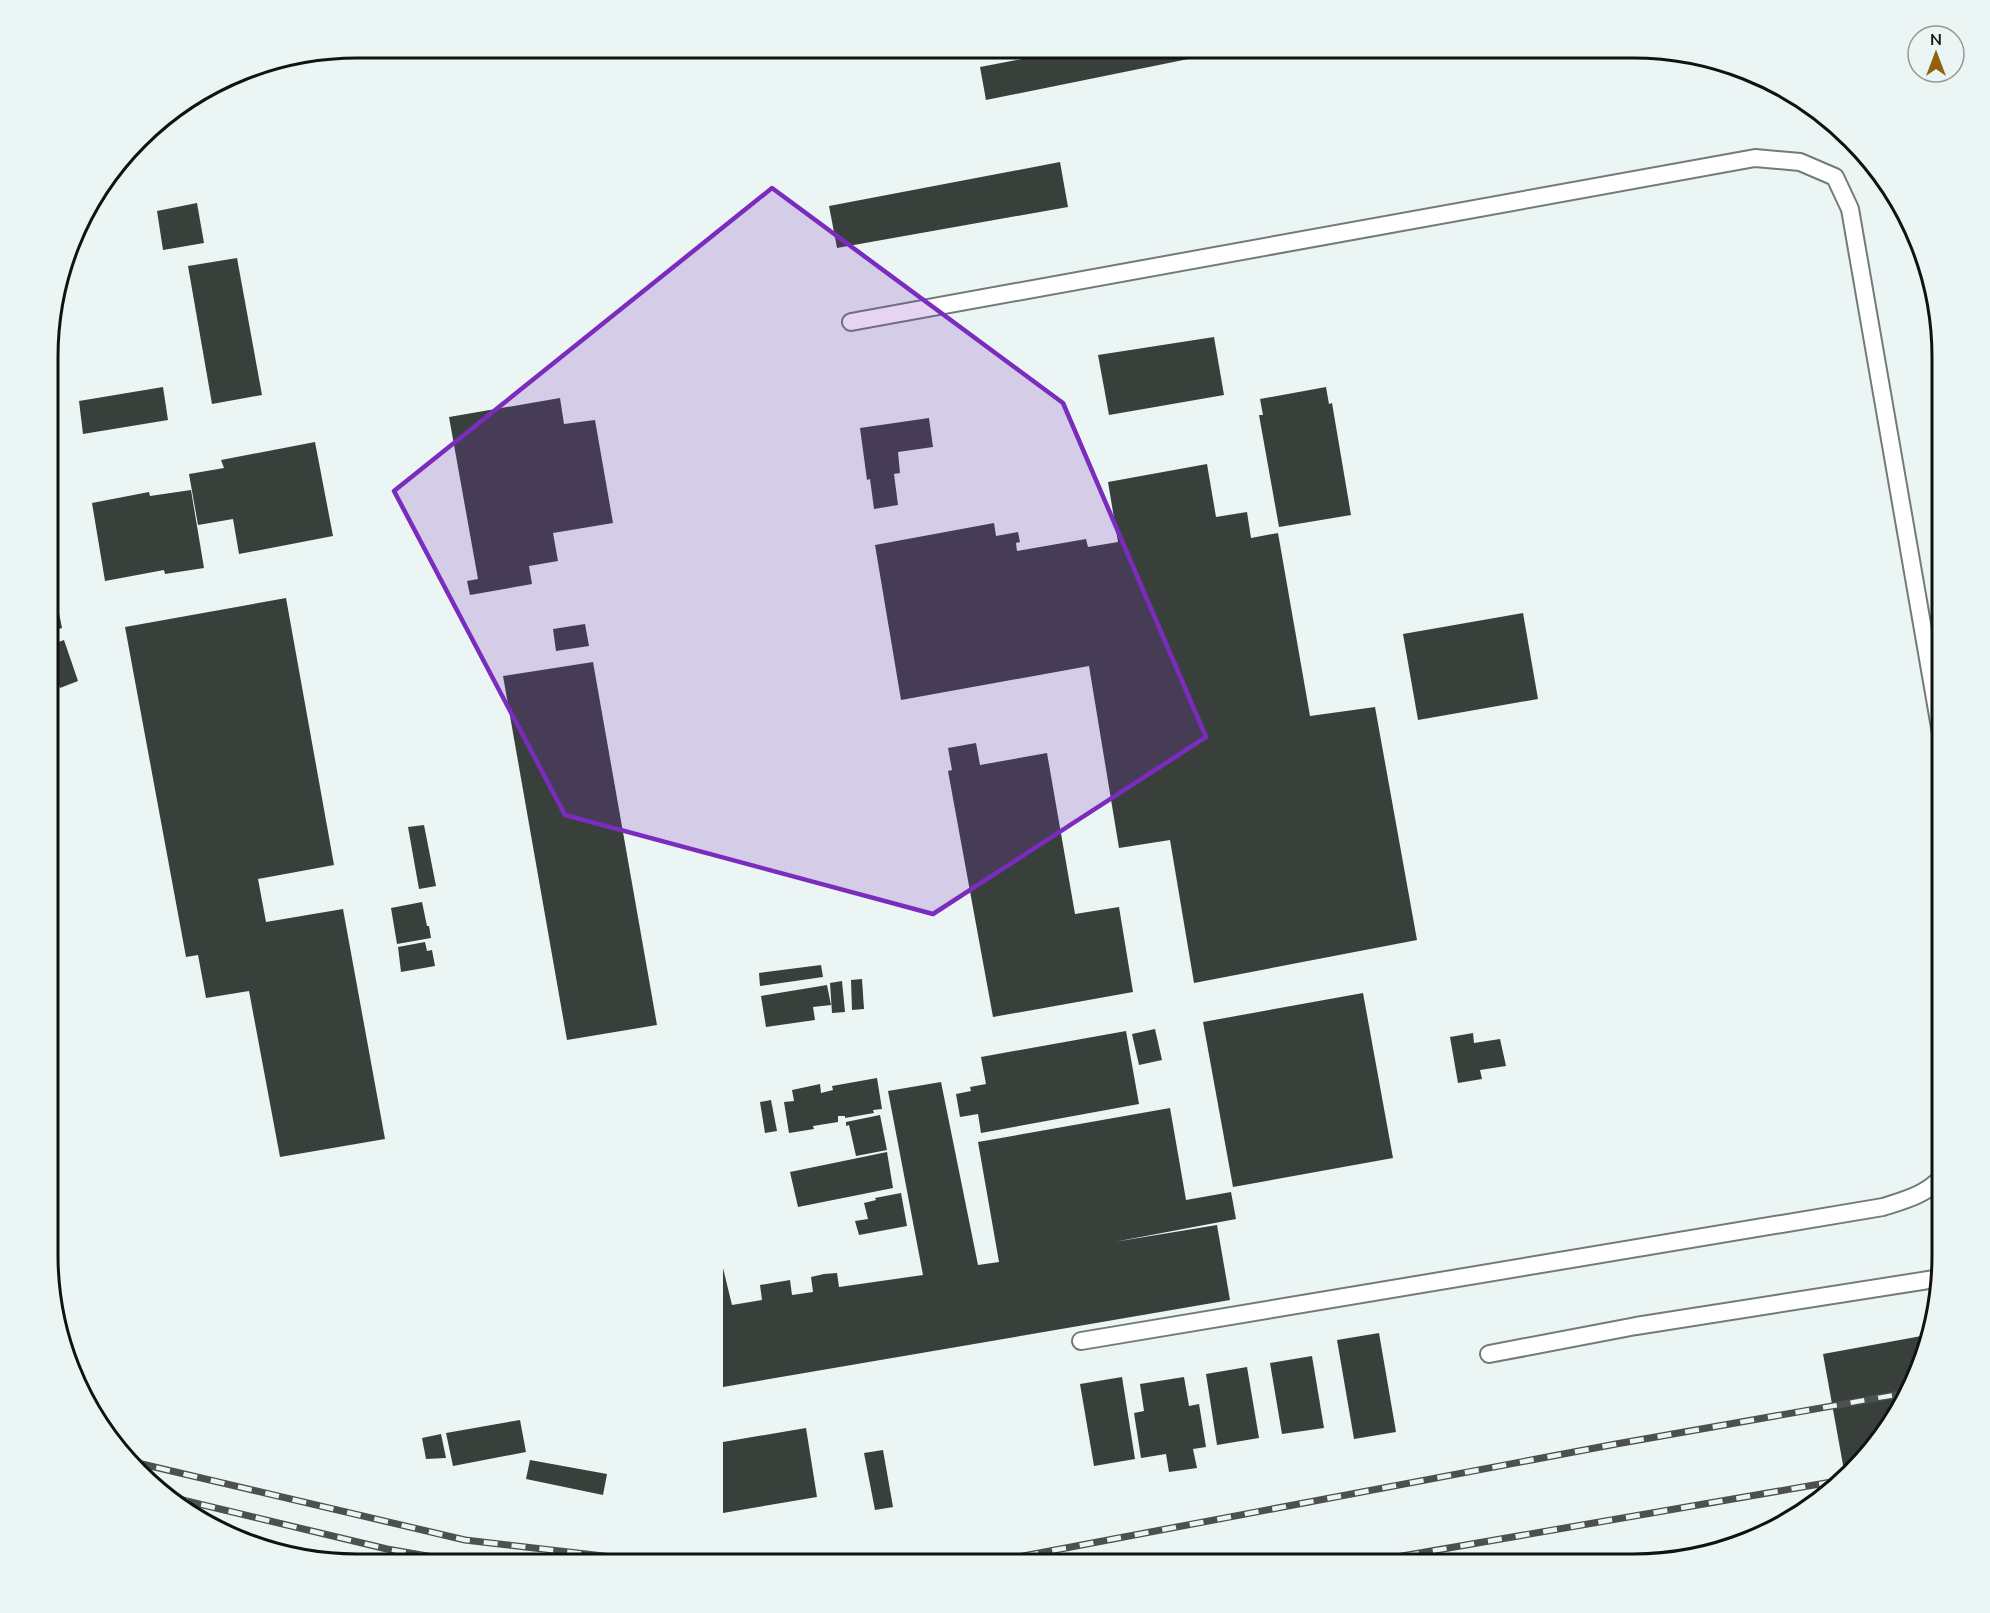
<svg xmlns="http://www.w3.org/2000/svg" width="1990" height="1613" font-family="'Nunito Sans',sans-serif">
  <style>
    .building { fill: #39403c }
    .lines { fill: none; stroke-linecap: round; stroke-linejoin: round }
    .lane-casing { stroke: #727b79; stroke-width: 20 }
    .lane { stroke: #fff; stroke-width: 16 }
    .rail-casing { stroke: #4c5150; stroke-width: 7 }
    .rail { stroke: #ebf5f3; stroke-width: 4.5; stroke-dasharray: 14; stroke-linecap: butt }
    .marked { fill: #7b2cbf; fill-opacity: 0.2; stroke: #7b2cbf; stroke-width: 4.5; stroke-linejoin: round }
    .rim { fill: none; stroke: #101312; stroke-width: 3 }
  </style>
  <rect width="100%" height="100%" fill="#ebf5f3"/>
  <g class="building">
    <polygon points="1080,48 1201,48 1203,56 986,100 980,67"/>
    <polygon points="1060,162 1068,207 837,248 829,206"/>
    <polygon points="197,203 204,243 163,250 157,211"/>
    <polygon points="237,258 262,395 212,404 188,266"/>
    <polygon points="1214,337 1224,395 1109,415 1098,355"/>
    <polygon points="163,387 168,420 83,434 79,401"/>
    <polygon points="1326,387 1329,404 1332,403 1351,515 1279,527 1259,415 1263,415 1260,399"/>
    <polygon points="560,398 564,424 595,420 613,523 553,533 558,561 529,566 532,584 470,595 467,581 478,579 449,417"/>
    <polygon points="929,418 933,447 898,452 900,473 894,474 898,505 874,509 870,479 867,480 860,428"/>
    <polygon points="315,442 333,536 239,554 233,519 198,525 189,474 224,468 221,460"/>
    <polygon points="1207,464 1216,517 1247,512 1251,538 1278,533 1310,716 1375,707 1417,940 1194,983 1170,840 1119,848 1089,666 901,700 875,545 994,523 996,536 1018,532 1020,542 1016,543 1017,551 1086,539 1088,547 1118,542 1108,482"/>
    <polygon points="191,490 204,568 165,574 164,570 105,581 92,503 149,492 150,496"/>
    <polygon points="286,598 334,865 258,879 266,922 343,909 385,1139 280,1157 249,991 206,998 198,955 186,957 125,627"/>
    <polygon points="58,608 62,628 51,631 50,610"/>
    <polygon points="1523,613 1538,699 1418,720 1403,634"/>
    <polygon points="585,624 589,646 556,651 553,629"/>
    <polygon points="64,640 78,681 60,688 50,663 50,645"/>
    <polygon points="593,662 657,1025 567,1040 503,676"/>
    <polygon points="976,743 980,765 1047,753 1075,914 1119,907 1133,992 993,1017 948,771 952,770 948,748"/>
    <polygon points="424,825 436,886 419,889 408,827"/>
    <polygon points="422,902 427,926 429,926 431,938 397,944 391,908"/>
    <polygon points="425,942 427,951 432,950 435,966 401,972 398,947"/>
    <polygon points="821,965 823,977 760,986 759,973"/>
    <polygon points="862,979 864,1009 852,1010 851,980"/>
    <polygon points="842,981 845,1012 832,1013 830,983"/>
    <polygon points="827,985 831,1005 813,1007 815,1020 766,1027 761,996"/>
    <polygon points="1363,993 1393,1158 1233,1187 1203,1022"/>
    <polygon points="1155,1029 1162,1060 1139,1065 1132,1034"/>
    <polygon points="1126,1031 1139,1104 981,1133 978,1114 960,1117 956,1094 971,1091 970,1087 986,1084 981,1057"/>
    <polygon points="1473,1033 1474,1043 1500,1039 1506,1066 1480,1070 1482,1079 1458,1083 1450,1037"/>
    <polygon points="877,1078 882,1109 873,1110 874,1113 845,1118 845,1116 838,1116 838,1122 813,1126 814,1129 789,1133 784,1102 794,1101 792,1090 820,1084 821,1093 833,1090 832,1086"/>
    <polygon points="941,1082 978,1265 999,1262 978,1142 1170,1108 1186,1200 1231,1192 1236,1219 1114,1242 1217,1225 1230,1300 723,1387 723,1268 732,1305 762,1300 760,1285 790,1280 792,1295 813,1292 811,1277 824,1274 837,1273 839,1287 923,1275 888,1091"/>
    <polygon points="771,1100 777,1131 765,1133 760,1102"/>
    <polygon points="880,1115 887,1150 856,1156 849,1125 846,1126 846,1122"/>
    <polygon points="887,1152 893,1188 798,1207 790,1172"/>
    <polygon points="901,1193 907,1226 859,1235 855,1221 868,1219 864,1203 876,1200 875,1198"/>
    <polygon points="1379,1333 1396,1432 1354,1439 1337,1340"/>
    <polygon points="1927,1335 1918,1374 1852,1474 1845,1476 1823,1354"/>
    <polygon points="1312,1356 1324,1428 1282,1434 1270,1363"/>
    <polygon points="1247,1367 1259,1438 1217,1445 1206,1374"/>
    <polygon points="1122,1377 1135,1459 1094,1466 1080,1384"/>
    <polygon points="1184,1377 1189,1406 1199,1404 1206,1447 1193,1449 1197,1468 1169,1472 1166,1454 1141,1458 1134,1413 1144,1411 1140,1384"/>
    <polygon points="520,1420 526,1452 453,1466 446,1433"/>
    <polygon points="806,1428 817,1497 723,1513 723,1442"/>
    <polygon points="441,1434 446,1458 426,1459 422,1438"/>
    <polygon points="883,1450 893,1507 875,1510 864,1453"/>
    <polygon points="530,1460 607,1474 603,1495 526,1479"/>
  </g>
  <g class="lines">
    <defs>
      <g id="lane">
        <polyline points="851,322 1755,158 1800,162 1835,177 1850,209 1942,739"/>
        <path d="M1081,1341L1883,1207C1905,1200 1925,1195 1941,1178"/>
        <polyline points="1489,1354 1636,1326 1941,1278"/>
      </g>
    </defs>
    <use href="#lane" class="lane-casing"/>
    <use href="#lane" class="lane"/>
    <defs>
      <g id="rail">
        <polyline points="129,1461 465,1540 664,1563 708,1565"/>
        <polyline points="174,1498 387,1549 473,1564"/>
        <polyline points="885,1565 1018,1557 1616,1444 1906,1393"/>
        <polyline points="1350,1565 1843,1480"/>
      </g>
    </defs>
    <use href="#rail" class="rail-casing"/>
    <use href="#rail" class="rail"/>
  </g>
  <path class="marked" d="M772,188L1063,403L1206,737L933,914L565,815L394,491Z"/>
  <path d="M0 0H1990V1613H0ZM357 58H1633A299 299 0 0 1 1932 357V1255A299 299 0 0 1 1633 1554H357A299 299 0 0 1 58 1255V357A299 299 0 0 1 357 58Z" fill="#ebf5f3" fill-rule="evenodd"/>
  <path class="rim" d="M357 58H1633A299 299 0 0 1 1932 357V1255A299 299 0 0 1 1633 1554H357A299 299 0 0 1 58 1255V357A299 299 0 0 1 357 58Z"/>
  <g transform="translate(1936 54)"><circle r="28" fill="#ebf5f3" stroke="#939b99" stroke-width="1.5"/>
  <path d="M0-4.5L10 22L0 15L-10 22Z" fill="#90620d"/>
  <text y="-9" font-size="16" font-weight="bold" text-anchor="middle" fill="#101312">N</text>
  </g>
</svg>
